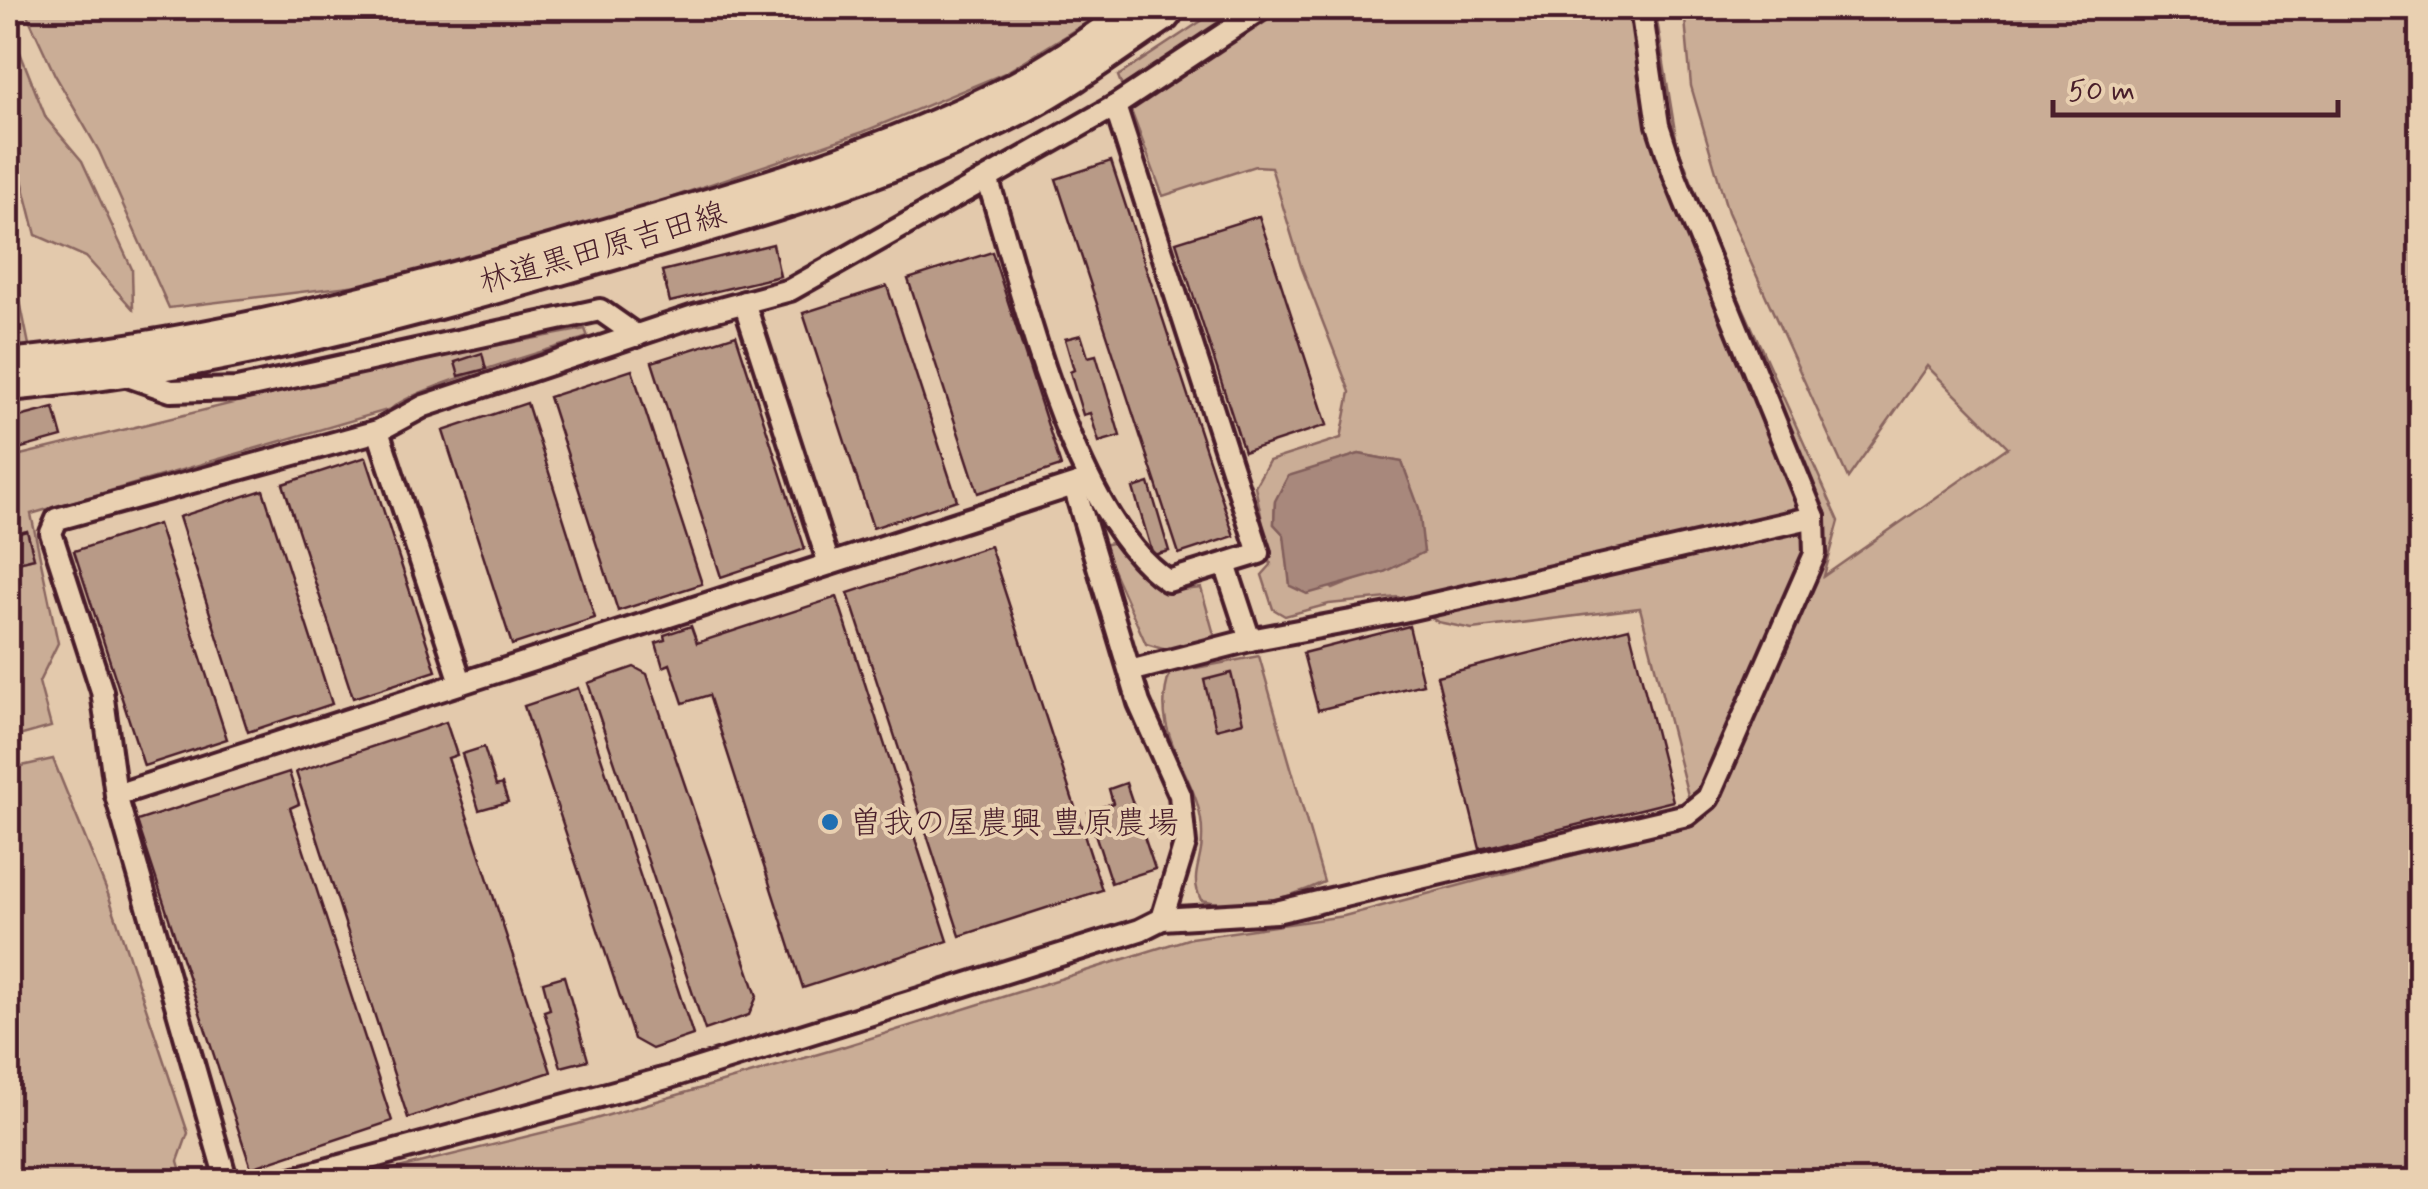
<svg xmlns="http://www.w3.org/2000/svg" width="2428" height="1189" font-family="Mynerve,'Klee One',sans-serif">
  <style>
    .green { fill: #caad96; stroke: #8a6660; stroke-width: 2.5; fill-rule: evenodd }
    .water { fill: #a8887b; stroke: #825e5b; stroke-width: 2.5 }
    .building { fill: #b89a87; stroke: #4a1f2b; stroke-width: 2.5 }
    .lines { fill: none; stroke-linecap: round; stroke-linejoin: round }
    .service-casing { stroke: #4a1f2b; stroke-width: 28 }
    .tertiary-casing { stroke: #4a1f2b; stroke-width: 58 }
    .service { stroke: #e9d0b1; stroke-width: 20 }
    .tertiary { stroke: #e9d0b1; stroke-width: 50 }
    .poi-dot { fill: #1f6fb2; stroke: #e9d0b1; stroke-width: 4 }
    .labels { text-anchor: middle; stroke-width: 8; stroke-linejoin: round; paint-order: stroke }
    .street-label { font-size: 32px; fill: #4a1f2b; stroke: #e9d0b1 }
    .poi-label { font-size: 32px; fill: #4a1f2b; stroke: #e9d0b1; text-anchor: start }
  </style>
  <rect width="100%" height="100%" fill="#e3c9ac"/>
  <filter id="ink" filterUnits="userSpaceOnUse"><feTurbulence type="fractalNoise" baseFrequency=".01" numOctaves="2"/><feDisplacementMap in="SourceGraphic" scale="20" xChannelSelector="R" yChannelSelector="G"/><feConvolveMatrix kernelMatrix="1 2 1 2 8 2 1 2 1" color-interpolation-filters="sRGB"/></filter>
  <g filter="url(#ink)">
    <g class="green">
      <polygon points="24,8 1110,8 1005,73 863,132 641,208 374,283 169,308 99,151 55,75"/>
      <path d="M1221,8H1655L1677,144L1722,261L1839,521L1824,576L2008,447L1927,366L1848,478L1728,212L1691,86L1684,8H2420V1181L341,1182L578,1124L839,1048L1191,938L1344,916L1695,823L1640,608L1472,629L1438,622L1398,597L1329,604L1285,616L1273,609L1262,575L1271,565L1255,486L1269,461L1341,438L1350,392L1301,266L1271,167L1255,166L1163,196L1118,76ZM1359,454L1402,462L1424,552L1333,589L1287,547L1284,534L1274,524L1275,502L1288,477Z"/>
      <polygon points="8,22 46,118 82,161 132,269 133,309 86,257 36,235 8,124"/>
      <polygon points="8,242 30,350 8,352 8,334 13,333"/>
      <path d="M585,329L588,337C553,349 409,389 391,409L31,514L58,643L39,682L51,727L8,739V553L10,564L34,558L27,531L8,536V458L389,365Z"/>
      <polygon points="1117,542 1135,570 1164,592 1201,588 1215,638 1166,650 1146,644 1102,545"/>
      <path d="M1259,656L1324,882C1286,900 1243,910 1201,900C1189,876 1202,863 1202,839C1205,778 1146,739 1170,673Z"/>
      <polygon points="53,759 108,894 188,1133 178,1161 184,1181 8,1181 8,769"/>
    </g>
    <polygon class="water" points="1359,454 1402,462 1419,508 1424,552 1384,572 1307,594 1290,586 1284,535 1274,524 1275,501 1288,476"/>
    <g class="building">
      <polygon points="1111,161 1234,536 1179,554 1056,179"/>
      <polygon points="1259,216 1327,425 1244,452 1176,242"/>
      <polygon points="773,244 780,276 670,302 662,271"/>
      <polygon points="992,252 1061,466 978,493 908,279"/>
      <polygon points="887,286 957,500 873,528 803,313"/>
      <polygon points="736,335 805,549 721,577 652,362"/>
      <polygon points="1081,335 1088,357 1096,355 1120,436 1099,442 1090,413 1083,415 1070,372 1074,370 1065,339"/>
      <polygon points="482,353 486,369 459,376 455,362"/>
      <polygon points="632,370 702,584 618,611 549,397"/>
      <polygon points="527,403 595,618 512,645 443,431"/>
      <polygon points="54,408 62,437 11,451 8,420"/>
      <polygon points="366,457 436,671 353,698 283,484"/>
      <polygon points="1149,483 1169,551 1153,555 1133,488"/>
      <polygon points="263,490 332,704 248,732 179,517"/>
      <polygon points="158,524 227,739 144,766 74,551"/>
      <polygon points="27,531 34,558 10,564 8,536"/>
      <polygon points="990,546 1102,890 960,936 848,593"/>
      <polygon points="837,597 948,941 803,988 709,695 683,703 670,664 663,667 656,643 665,640 664,635 691,626 697,643"/>
      <polygon points="1409,626 1423,684 1318,710 1303,653"/>
      <polygon points="1629,628 1673,801 1480,849 1437,676"/>
      <polygon points="634,667 647,674 757,996 749,1015 705,1030 588,683"/>
      <polygon points="1231,673 1243,722 1216,729 1204,680"/>
      <polygon points="578,688 693,1035 652,1049 634,1039 524,706"/>
      <polygon points="446,722 457,755 448,758 551,1072 408,1118 296,772"/>
      <polygon points="484,747 496,786 502,784 508,802 479,810 462,754"/>
      <polygon points="289,772 299,804 290,808 392,1121 251,1168 137,821"/>
      <polygon points="1126,783 1155,869 1111,883 1088,812 1113,803 1109,789"/>
      <polygon points="564,976 588,1060 561,1067 544,1011 550,1009 543,982"/>
    </g>
    <g class="lines">
      <defs>
        <g id="service">
          <polyline points="1115,106 1263,8"/>
          <polyline points="744,302 829,564"/>
          <polyline points="122,374 171,391 237,389 600,310 637,336"/>
          <polyline points="378,431 461,682"/>
          <polyline points="1225,564 1250,640"/>
          <polyline points="1130,671 1250,640 1394,613 1814,517"/>
          <polyline points="116,795 1086,481"/>
          <polyline points="1162,919 1276,912 1687,815 1708,798 1815,554 1814,517 1674,174 1658,125 1641,8"/>
          <path d="M227,1182L116,795L102,691L51,533L57,519L378,431L424,406L694,316L790,290L1115,106L1259,553L1168,581C1072,518 1023,290 988,181"/>
          <polyline points="281,1182 670,1077 1140,930 1162,919 1185,844 1180,795 1139,703 1074,486"/>
        </g>
        <path id="tertiary" d="M8,375C196,358 380,311 562,258C717,213 873,172 1018,98C1066,73 1112,38 1157,8"/>
      </defs>
      <use href="#service" class="service-casing"/>
      <use href="#tertiary" class="tertiary-casing"/>
      <use href="#service" class="service"/>
      <use href="#tertiary" class="tertiary"/>
    </g>
  </g>
  <circle class="poi-dot" cx="830" cy="822" r="10"/>
  <g class="labels">
    <g class="street-label">
      <text transform="translate(602 247) rotate(-16)" y="11">林道黒田原吉田線</text>
    </g>
    <g class="poi-label">
      <text x="850" y="833">曽我の屋農興 豊原農場</text>
    </g>
  </g>
  <rect width="2428" height="1189" fill="none" stroke="#e9d0b1" stroke-width="40"/>
  <rect x="20" y="20" width="2388" height="1149" fill="none" stroke="#4a1f2b" stroke-width="4" filter="url(#ink)"/>
  <path d="M2053 100v15h285v-15" fill="none" stroke="#4a1f2b" stroke-width="5"/>
  <text x="2068" y="100" font-size="30" fill="#4a1f2b" stroke="#e9d0b1" stroke-width="8" paint-order="stroke">50 m</text>
</svg>
